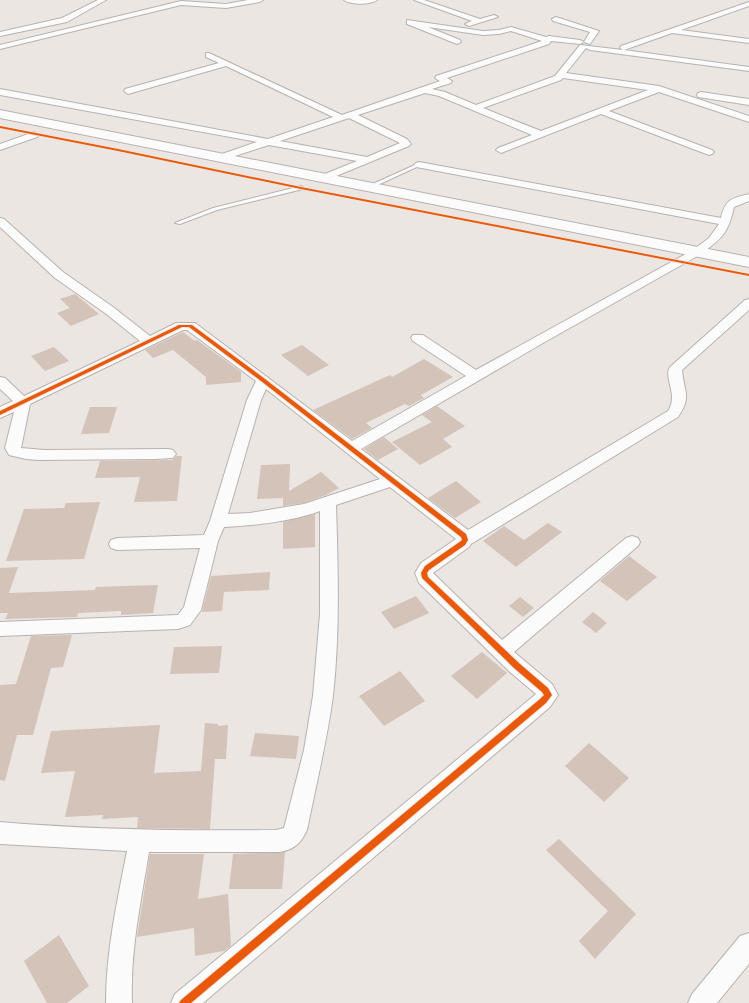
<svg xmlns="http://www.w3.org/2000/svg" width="749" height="1003" font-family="'DejaVu Sans',sans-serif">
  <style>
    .building { fill: #d3c3b9 }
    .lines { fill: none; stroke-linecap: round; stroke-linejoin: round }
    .lane-casing { stroke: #b7b2af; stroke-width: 2 }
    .street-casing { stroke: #b7b2af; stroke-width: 2 }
    .secondary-casing { stroke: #b7b2af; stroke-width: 2 }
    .lane { fill: #fcfbfb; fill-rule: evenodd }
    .street { fill: #fcfbfb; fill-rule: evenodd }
    .secondary { fill: #fcfbfb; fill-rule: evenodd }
    .cycleway-casing { stroke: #f1e5dd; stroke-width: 2 }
    .cycleway { fill: #e8590c; fill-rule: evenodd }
  </style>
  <rect width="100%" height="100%" fill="#ece6e2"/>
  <g class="building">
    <polygon points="75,294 99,314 71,326 57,313 70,308 60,299"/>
    <polygon points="183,332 195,341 197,340 241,372 241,382 206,385 206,377 173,350 153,358 145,350"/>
    <polygon points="302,345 329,365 308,376 281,355"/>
    <polygon points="54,347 69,361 45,371 31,356"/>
    <polygon points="424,359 453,377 421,395 424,398 409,406 405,404 366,423 372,428 352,439 313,410 390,375 392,377"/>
    <polygon points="437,406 465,426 443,439 452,447 420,465 392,442 432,422 422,415"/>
    <polygon points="90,407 117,407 109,433 81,434"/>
    <polygon points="384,437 398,449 378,460 364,449"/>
    <polygon points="176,456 182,456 177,501 134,502 140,477 95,478 100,461 173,460"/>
    <polygon points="290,464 289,491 321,472 339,488 326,495 304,503 283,506 283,498 257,499 261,465"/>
    <polygon points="456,481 481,502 455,518 428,498"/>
    <polygon points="100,502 84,559 6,561 24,509 64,508 66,503"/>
    <polygon points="315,514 315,547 283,549 283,522"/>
    <polygon points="548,523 562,532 516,567 483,541 504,526 524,540"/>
    <polygon points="629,556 657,577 627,601 600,581"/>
    <polygon points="18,567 9,593 95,590 96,587 158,585 153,613 121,615 121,611 78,613 77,617 5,619 8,613 0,613 0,568"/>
    <polygon points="270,572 269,590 224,592 222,611 202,612 211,576"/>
    <polygon points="416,596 429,613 394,629 381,612"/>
    <polygon points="520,597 534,608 523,617 509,606"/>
    <polygon points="593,612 607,623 596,633 582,622"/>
    <polygon points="72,635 63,667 51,668 33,735 17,735 5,781 0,780 0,685 16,684 31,636"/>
    <polygon points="222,646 219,673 170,674 174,647"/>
    <polygon points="482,652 507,673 477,699 451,676"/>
    <polygon points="400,671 425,701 384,726 359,696"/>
    <polygon points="205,723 218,724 218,726 228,725 226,759 215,759 210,829 137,828 138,817 102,819 103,815 65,817 75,771 41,773 51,731 160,725 154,773 201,771"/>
    <polygon points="255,733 299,736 296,759 250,756"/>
    <polygon points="589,743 629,778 604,802 565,766"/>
    <polygon points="559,839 636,914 595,959 579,941 608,911 546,850"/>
    <polygon points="285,852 282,889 229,889 233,854"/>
    <polygon points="150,854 204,854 198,899 228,894 231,946 224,951 195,956 194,928 137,937"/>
    <polygon points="59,935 89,986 67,1003 47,1003 24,961"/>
  </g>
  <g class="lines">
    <defs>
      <g id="lane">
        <polygon points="417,164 421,165 371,188 366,187"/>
        <polygon points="301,186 303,187 303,189 217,210 180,224 175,223 213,208"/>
      </g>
      <g id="street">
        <polygon points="98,0 106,0 67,22 0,36 0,32 62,18"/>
        <polygon points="248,0 263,0 260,2 226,8 181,5 0,49 0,45 181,1 226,4"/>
        <path d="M344,0H377C370,5 351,5 344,0Z"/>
        <polygon points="414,0 424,0 480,19 494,15 498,17 469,26 465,24 472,21"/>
        <path d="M749,2V6L681,30L749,39V43L672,33L624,50L749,67V71L590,50L586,48L566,73L659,86L749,116V122L659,92L609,111L712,150L714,152L712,154L709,155L601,114L501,153L496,150L498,148L532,135L439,96L425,93L358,115L407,139L411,144L409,146L324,181L320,180L319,178L320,176L357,161L269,145L222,160L217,157L219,155L257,142L0,95V89L268,139L333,117L226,66L128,94L124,91L125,89L219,63L206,57V53H209L342,115L440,81L435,78L436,76L542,41L511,31L499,34L483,35L428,27L460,40L461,42L457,44L407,24V20L483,31L499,30L511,27L546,37L549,36L580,40L584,42L590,32L553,21L552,19L556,17L599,31L590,44L584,42L580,44L551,41L549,44L447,78L452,81L451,83L432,89L445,92L476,105L555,76L580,45L623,50L620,48L621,46ZM563,78L648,90L541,131L483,108L561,80ZM349,118L400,143L367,157L280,141Z"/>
        <polygon points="701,92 749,99 749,105 698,97 697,95 698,93"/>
        <polygon points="34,132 39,135 37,137 0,150 0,144"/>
        <path d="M419,162L721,218C725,200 731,198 749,194V201L734,207C728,234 722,238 701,254L543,343L361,449L468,530L668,411C679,394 663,378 670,367L745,300L749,299V310L682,370C684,393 692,396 678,417L471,544L469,547L433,573L502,640L626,538L632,536L638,538L640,542L638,546L514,652L552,684L558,695L550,707L203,1003H171L175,994L536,694L510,672L419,583L415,573L421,563L456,539L390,487L336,505C338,569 340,633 333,696C327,741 316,785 307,830C301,843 294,850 279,852H149C141,902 130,951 132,1003H106C106,951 117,902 127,851L0,844V822C92,830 184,831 276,830L284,828L304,750L313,696L320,614V511C290,522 256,525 224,527L218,541L201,610L190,625L178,629L0,636V622L178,615L184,607L200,548L117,550L111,548L109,544L111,540L117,538L204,535L210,521L247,400L256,381L187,330H183L30,404L21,448L44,450L168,449L173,450L176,454L173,458L155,459L38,460L26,459L9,455L5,448L14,412L0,418V407L13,401L0,389V377L5,378L24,396L140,341L105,313L55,278L0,227V218L4,219L63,272L113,307L150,336L176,323H195L352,441L466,376L413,341L411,338L413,335H423L476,370L693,250L709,238L719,224L416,167L414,165L416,163ZM266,389L380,479L304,504L250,513L228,514L261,400Z"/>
        <polygon points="749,933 749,964 717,1003 688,1003 692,994 740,936"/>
      </g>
      <polygon id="secondary" points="0,110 749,257 749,267 0,118"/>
    </defs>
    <use href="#lane" class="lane-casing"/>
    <use href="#street" class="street-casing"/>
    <use href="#secondary" class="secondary-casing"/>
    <use href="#lane" class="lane"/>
    <use href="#street" class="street"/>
    <use href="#secondary" class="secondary"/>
    <defs>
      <g id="cycleway">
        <polygon points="0,126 118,149 301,187 749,274 749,276 301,189 118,151 0,128"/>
        <polygon points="179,325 192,325 265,379 466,534 468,540 465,545 429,570 427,573 428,577 520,664 548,688 552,695 546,703 191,1003 179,1003 181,1000 540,699 544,695 542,692 514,668 422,578 421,573 425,566 461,541 462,540 461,537 261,381 189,327 182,327 0,415 0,411"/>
      </g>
    </defs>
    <use href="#cycleway" class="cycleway-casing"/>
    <use href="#cycleway" class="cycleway"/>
  </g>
</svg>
